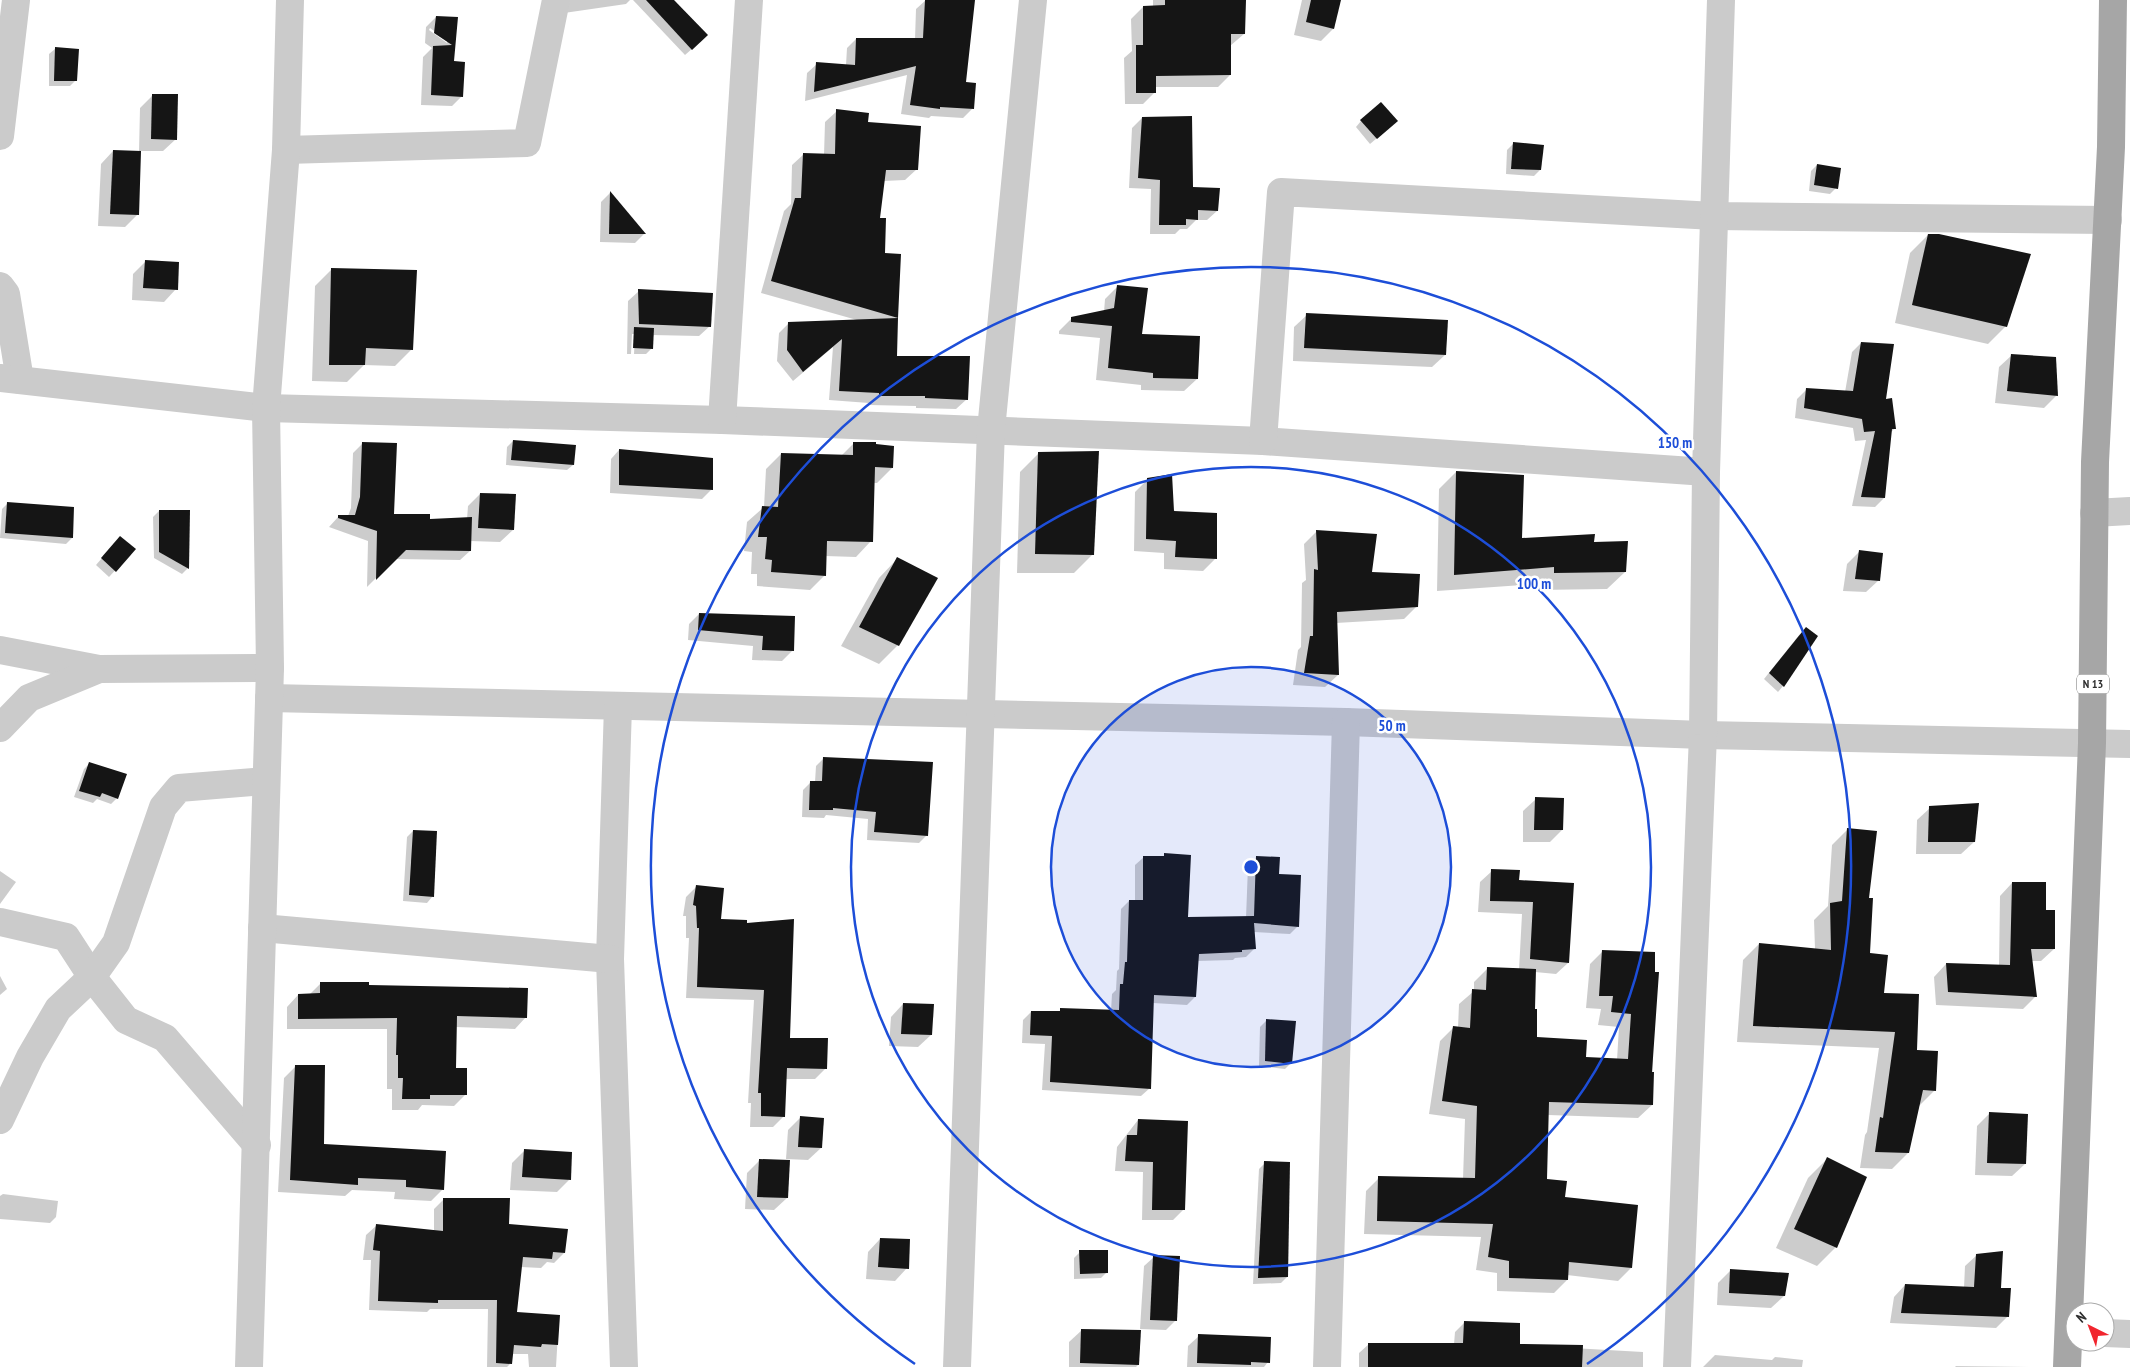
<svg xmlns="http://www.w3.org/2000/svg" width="2130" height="1367" font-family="'PT Sans Narrow',sans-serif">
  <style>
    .shadow { fill: #0003; fill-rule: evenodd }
    .building { fill: #151515 }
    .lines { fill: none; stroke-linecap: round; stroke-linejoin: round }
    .minor { stroke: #cbcbcb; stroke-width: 28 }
    .major { stroke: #a6a6a6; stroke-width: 28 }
    .ring { fill: none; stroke: #1d4ed8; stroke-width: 2.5 }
    .labels { text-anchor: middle; stroke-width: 5; stroke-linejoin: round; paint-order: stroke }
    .shield { fill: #fff; stroke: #6d6d6d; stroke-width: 1 }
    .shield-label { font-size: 12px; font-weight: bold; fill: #2e2e2e }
    .centre { fill: #1d4ed8; stroke: #fff; stroke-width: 2.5 }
    .ring-label { font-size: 15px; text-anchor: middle; font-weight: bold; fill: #1d4ed8; stroke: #fff; stroke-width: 5; stroke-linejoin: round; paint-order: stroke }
  </style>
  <rect width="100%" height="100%" fill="#fff"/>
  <g class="shadow">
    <polygon points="562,0 630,0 626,4 564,13"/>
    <polygon points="633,0 673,0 701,41 685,55"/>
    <polygon points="926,0 964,83 972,109 963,118 931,116 929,118 901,114 907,75 805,101 807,73 817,64 846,65 847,48 856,39 915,39 916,9"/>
    <polygon points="1153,0 1244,0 1244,34 1230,46 1230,75 1218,87 1155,87 1155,92 1143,104 1125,104 1124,58 1132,51 1131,19 1143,7 1153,7"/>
    <polygon points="1302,0 1340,0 1333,29 1321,41 1294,35"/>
    <path d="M436,17L456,18L452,62L462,96L452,106L421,105L423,57L432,48L425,43L426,27ZM430,28L447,40V43L429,30Z"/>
    <polygon points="55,49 76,80 70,86 49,86 49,54"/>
    <polygon points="153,95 176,139 163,151 140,151 138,214 125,227 98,226 101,164 113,151 139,152 140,108"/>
    <polygon points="837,111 866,124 917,169 905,180 884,181 878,220 897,317 894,320 896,357 967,399 956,409 916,408 916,406 869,405 869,403 829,400 833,347 793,381 777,361 779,333 789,323 857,320 761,293 784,211 791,204 792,165 804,154 824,155 825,122"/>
    <polygon points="1142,118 1191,188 1217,211 1207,220 1196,220 1187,229 1180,229 1175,234 1150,234 1151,189 1129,188 1132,128"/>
    <polygon points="1361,121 1390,127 1370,144 1356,127"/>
    <polygon points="1513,144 1540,170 1534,176 1506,174 1507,150"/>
    <polygon points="1817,165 1836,188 1830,194 1809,191 1811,171"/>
    <polygon points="610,193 644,234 635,243 600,242 601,202"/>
    <polygon points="1928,235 2006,326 1988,344 1895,323 1910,253"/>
    <polygon points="145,262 176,289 164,302 132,300 133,274"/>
    <polygon points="332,269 412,349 395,366 364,365 347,382 312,381 315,286"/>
    <polygon points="1118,286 1141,335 1197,379 1184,391 1141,390 1141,385 1096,380 1100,338 1059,334 1059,331 1071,319 1104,312 1105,299"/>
    <polygon points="639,291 710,326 699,336 652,335 652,348 646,354 634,354 635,334 632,334 631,354 627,354 628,301"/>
    <polygon points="1307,315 1445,355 1432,367 1293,361 1294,327"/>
    <polygon points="1861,343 1895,428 1890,433 1884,498 1875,507 1852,506 1866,440 1855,441 1853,428 1795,418 1797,399 1807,389 1845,392 1852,352"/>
    <polygon points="2012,355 2056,396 2044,408 1995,403 1999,367"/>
    <polygon points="513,441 573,465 567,470 506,465 507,447"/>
    <polygon points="854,443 892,468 877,483 873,483 871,541 856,557 825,556 825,575 810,590 757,586 757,574 751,574 752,552 744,551 747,522 764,507 766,469 781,454 841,456"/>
    <polygon points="362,444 393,515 428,520 467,519 468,506 480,494 513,530 500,542 470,541 470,551 460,560 395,559 367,587 368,541 329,527 339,516 348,516 351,508 353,453"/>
    <polygon points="619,450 711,490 702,499 610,493 611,459"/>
    <polygon points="1039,453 1093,554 1074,573 1017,573 1020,472"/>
    <polygon points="1456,472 1520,539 1593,543 1625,572 1607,589 1537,590 1538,584 1437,591 1439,489"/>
    <polygon points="1148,479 1215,559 1203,571 1164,569 1164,553 1134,551 1135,492"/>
    <polygon points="8,503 72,508 72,538 66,544 0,538 2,509"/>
    <polygon points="159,511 189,511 188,568 182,574 154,558 153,517"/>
    <polygon points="1317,531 1417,606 1404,619 1336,623 1338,675 1325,687 1293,685 1298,650 1301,647 1302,583 1306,580 1304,544"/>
    <polygon points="114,544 134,550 109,577 96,565"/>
    <polygon points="1859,552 1879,580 1866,592 1843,591 1847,564"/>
    <polygon points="897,559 898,645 879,664 841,646 879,578"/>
    <polygon points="699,614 794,617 793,650 782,661 752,660 753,646 688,640 689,624"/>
    <polygon points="1800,634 1783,686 1778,692 1764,679"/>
    <polygon points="824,758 927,835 919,843 867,840 868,819 826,815 824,818 802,817 803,790 811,782 815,782 816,766"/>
    <polygon points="90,763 117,798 111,804 97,799 93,803 74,797 84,769"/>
    <polygon points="1536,799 1562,830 1550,842 1523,842 1523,811"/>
    <polygon points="1930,808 1974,842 1961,854 1916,854 1917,820"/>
    <polygon points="1848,829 1868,900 1869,954 1883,994 1916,1052 1935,1090 1919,1106 1908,1153 1892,1169 1860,1168 1865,1135 1867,1132 1879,1048 1737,1042 1743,960 1759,944 1815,949 1814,920 1828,906 1832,845"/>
    <polygon points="413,831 432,897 427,903 403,901 407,837"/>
    <polygon points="1165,855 1186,918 1246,918 1248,866 1257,858 1278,875 1298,926 1290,934 1254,932 1254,949 1246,957 1235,958 1233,960 1197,961 1195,997 1187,1005 1153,1003 1150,1088 1141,1096 1042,1090 1045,1044 1022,1043 1023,1020 1031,1012 1058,1012 1061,1010 1111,1011 1112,994 1116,990 1117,971 1119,969 1121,909 1129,901 1135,901 1135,865 1144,857 1162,857"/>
    <polygon points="0,871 16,882 0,904"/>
    <polygon points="1492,871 1518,881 1573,884 1568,963 1556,974 1535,972 1533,1010 1536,1038 1585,1058 1617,1060 1619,1027 1598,1025 1601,1009 1586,1008 1590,964 1603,951 1654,954 1652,1105 1638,1118 1548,1115 1546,1180 1631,1268 1618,1281 1567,1275 1567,1280 1554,1293 1497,1291 1497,1273 1476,1270 1481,1237 1364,1234 1366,1191 1379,1178 1463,1179 1465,1119 1429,1114 1440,1041 1453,1028 1458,1028 1459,1004 1474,991 1474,982 1487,969 1519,970 1522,914 1478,912 1480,882"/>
    <polygon points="2012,883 2044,911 2054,949 2041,961 2031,961 2036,996 2023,1009 1936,1005 1934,977 1946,964 1999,966 2000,896"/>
    <polygon points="697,886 720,920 746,921 789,1040 826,1068 815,1079 785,1079 784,1116 773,1127 750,1127 751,1103 748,1103 754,1000 686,998 689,938 686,938 686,916 683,916 686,897"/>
    <polygon points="0,976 7,989 0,995"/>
    <polygon points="321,983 368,986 526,1017 515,1029 455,1027 455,1070 466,1094 454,1106 422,1105 418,1110 392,1110 392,1089 387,1089 387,1029 287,1029 287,1007 298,995 309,995"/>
    <polygon points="903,1004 931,1035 918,1047 889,1046 891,1017"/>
    <polygon points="1266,1021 1291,1063 1285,1069 1259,1066 1260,1027"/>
    <polygon points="296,1066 322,1145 443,1189 431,1201 394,1199 395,1192 352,1190 345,1196 278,1192 284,1078"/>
    <polygon points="1990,1113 2025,1164 2012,1176 1975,1175 1977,1126"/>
    <polygon points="800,1118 821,1148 808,1160 786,1159 788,1130"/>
    <polygon points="1138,1120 1184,1209 1173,1220 1142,1220 1143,1172 1115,1171 1117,1147"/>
    <polygon points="524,1151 569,1180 557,1192 510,1190 512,1163"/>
    <polygon points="1827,1159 1836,1247 1817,1266 1776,1248 1808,1178"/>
    <polygon points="760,1160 787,1198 774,1210 745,1209 747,1173"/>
    <polygon points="1265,1163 1287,1277 1281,1283 1253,1284 1259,1169"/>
    <polygon points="3,1194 58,1201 56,1217 50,1223 0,1219 0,1196"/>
    <polygon points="444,1199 508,1225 564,1253 554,1263 547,1262 541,1268 521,1267 516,1313 559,1316 556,1367 529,1367 528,1354 512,1354 511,1363 507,1367 487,1367 488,1309 430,1309 427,1312 369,1310 371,1260 363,1260 366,1235 376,1226 434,1232 434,1209"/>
    <polygon points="880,1239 907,1268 895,1281 866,1279 868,1252"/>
    <polygon points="1080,1252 1107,1272 1101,1278 1074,1279 1074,1258"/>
    <polygon points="1977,1255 2008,1316 1996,1328 1890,1323 1894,1297 1905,1285 1964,1288 1965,1266"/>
    <polygon points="1154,1257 1176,1320 1166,1330 1140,1329 1144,1266"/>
    <polygon points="1731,1270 1784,1296 1771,1308 1717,1305 1718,1283"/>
    <polygon points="1464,1323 1519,1345 1643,1352 1643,1367 1359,1367 1359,1353 1369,1344 1454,1344 1455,1332"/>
    <polygon points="1082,1330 1138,1365 1136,1367 1069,1367 1069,1342"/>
    <polygon points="1199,1336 1268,1362 1264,1367 1187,1367 1188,1346"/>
    <polygon points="1715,1355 1772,1360 1775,1357 1803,1360 1802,1367 1703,1367"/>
    <polygon points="1956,1366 2029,1366 1955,1367"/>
  </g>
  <g class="building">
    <polygon points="646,0 674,0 708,35 692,50"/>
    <polygon points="925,0 975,0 966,82 976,83 974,109 940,107 940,109 910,105 916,66 814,92 816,62 855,65 856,38 923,38"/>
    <polygon points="1165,0 1246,0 1245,34 1231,34 1231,75 1156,76 1156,93 1136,93 1136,45 1143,45 1143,6 1165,5"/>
    <polygon points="1311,0 1341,0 1334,29 1306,22"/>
    <polygon points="436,16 458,17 454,61 465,62 463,97 431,95 433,46 452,45 434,33"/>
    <polygon points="55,47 79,49 77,81 54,81"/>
    <polygon points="152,94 178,94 177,140 151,139"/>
    <polygon points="1381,102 1398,121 1377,139 1360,120"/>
    <polygon points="836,109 869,113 868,122 921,126 918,170 886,170 880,218 886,218 885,253 901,254 898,318 771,281 795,198 801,198 803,153 835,154"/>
    <polygon points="1192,116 1193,187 1220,188 1218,211 1198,210 1198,220 1186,219 1186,225 1159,225 1160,180 1138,178 1142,117"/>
    <polygon points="1513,142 1544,145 1541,170 1511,169"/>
    <polygon points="113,150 141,151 139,215 110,214"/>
    <polygon points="1817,164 1841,168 1838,189 1814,185"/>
    <polygon points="610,191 646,234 609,234"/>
    <polygon points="1928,234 1939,234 2031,254 2007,327 1912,305"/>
    <polygon points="145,260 179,262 178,290 143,288"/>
    <polygon points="331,268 417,270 413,350 366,348 365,365 329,365"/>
    <polygon points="1117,285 1148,288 1142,334 1200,336 1198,379 1153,378 1153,373 1108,368 1112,326 1071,322 1071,317 1114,308"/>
    <polygon points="638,289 713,293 711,327 639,324"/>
    <polygon points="1306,313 1448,320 1446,355 1304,348"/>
    <polygon points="898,318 897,356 970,356 968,400 925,398 925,396 879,396 879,393 839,391 842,339 803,372 787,350 788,322"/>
    <polygon points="634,327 654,328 653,349 633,348"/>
    <polygon points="1861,342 1894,344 1886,399 1892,398 1896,429 1892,429 1885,498 1861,497 1875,431 1864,432 1862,419 1804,408 1806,388 1853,391"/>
    <polygon points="2011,354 2056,357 2058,396 2007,391"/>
    <polygon points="513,440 576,445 574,465 511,460"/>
    <polygon points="362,442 397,443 394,514 430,514 430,519 472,517 471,551 406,550 376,580 377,531 338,518 338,515 355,515 360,497"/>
    <polygon points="853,442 876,442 876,444 894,446 893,468 875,467 873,542 827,541 826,576 771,572 772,560 765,559 767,537 758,537 762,506 778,507 781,453 853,455"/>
    <polygon points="619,449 713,458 713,490 619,485"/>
    <polygon points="1099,451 1094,555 1035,554 1038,452"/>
    <polygon points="1456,471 1524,475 1522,538 1595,534 1594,542 1628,541 1626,572 1554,573 1554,567 1454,575"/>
    <polygon points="1172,474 1174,511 1217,513 1217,559 1175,557 1176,541 1146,539 1147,478"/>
    <polygon points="480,493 516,494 514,530 478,528"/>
    <polygon points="7,502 74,507 73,538 5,533"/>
    <polygon points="159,510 190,510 189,569 159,552"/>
    <polygon points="1316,530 1377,534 1372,572 1420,574 1418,607 1337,612 1339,675 1304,673 1310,636 1313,636 1314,569 1318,570"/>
    <polygon points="120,536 136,549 116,572 101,558"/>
    <polygon points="1859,550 1883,553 1880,581 1855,579"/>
    <polygon points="897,557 938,578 899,646 859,627"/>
    <polygon points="699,613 795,616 794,651 762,650 763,636 698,630"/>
    <polygon points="1806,627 1818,636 1784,687 1769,673"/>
    <polygon points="823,757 933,762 928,836 874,832 876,812 833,808 833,810 809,810 810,781 822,781"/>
    <polygon points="89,762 127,774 118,799 102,793 100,797 79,791"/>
    <polygon points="1535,797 1564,798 1563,830 1534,830"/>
    <polygon points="1979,803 1975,842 1928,842 1929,806"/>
    <polygon points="1847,828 1877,831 1869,898 1873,898 1870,953 1888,955 1884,993 1919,994 1917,1050 1938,1051 1936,1091 1923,1090 1909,1153 1875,1152 1880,1117 1883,1118 1895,1032 1753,1026 1759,943 1831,950 1830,903 1842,901"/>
    <polygon points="413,830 437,831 434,897 409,895"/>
    <polygon points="1164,853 1191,855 1188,917 1254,916 1256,856 1280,857 1279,874 1301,875 1299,927 1254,923 1256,949 1242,950 1242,952 1199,954 1196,997 1154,995 1151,1089 1050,1082 1052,1036 1030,1035 1031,1011 1060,1011 1060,1008 1119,1010 1120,984 1123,984 1125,962 1127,962 1129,900 1143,900 1143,856 1164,856"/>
    <polygon points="1491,869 1520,870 1519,880 1574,883 1569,963 1530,959 1533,902 1490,901"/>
    <polygon points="2012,882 2046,882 2046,910 2055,910 2055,949 2031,949 2037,997 1948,992 1946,963 2010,965"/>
    <polygon points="696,885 724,888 721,919 747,920 747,923 794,919 790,1038 828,1038 827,1069 787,1068 785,1117 761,1116 761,1093 758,1093 764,990 697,987 699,928 697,928 696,906 693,905"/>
    <polygon points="1602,950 1655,952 1655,972 1659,972 1652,1072 1654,1072 1653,1105 1549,1102 1547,1179 1567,1181 1565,1197 1638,1205 1632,1268 1569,1262 1568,1280 1509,1278 1509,1261 1488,1257 1493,1224 1377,1221 1378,1176 1475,1178 1477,1106 1442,1101 1453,1026 1470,1028 1472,989 1486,990 1487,967 1536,969 1535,1009 1537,1009 1537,1037 1587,1040 1586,1057 1628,1059 1631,1014 1611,1012 1613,996 1599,996"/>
    <polygon points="320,982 369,982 369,985 528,988 527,1018 457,1016 456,1068 467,1068 467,1095 430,1095 430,1099 402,1099 403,1078 398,1078 398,1055 396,1055 397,1018 298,1019 298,994 320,993"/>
    <polygon points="903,1003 934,1004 932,1035 901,1034"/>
    <polygon points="1266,1019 1296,1021 1292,1064 1265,1061"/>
    <polygon points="295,1065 325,1065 324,1144 446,1151 444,1190 406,1187 406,1180 358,1178 358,1185 290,1180"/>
    <polygon points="1989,1112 2028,1114 2026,1164 1987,1163"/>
    <polygon points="800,1116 824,1118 822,1148 798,1147"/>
    <polygon points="1138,1119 1188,1121 1185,1210 1152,1210 1153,1162 1125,1161 1127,1135 1137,1135"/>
    <polygon points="524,1149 572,1152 571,1180 522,1177"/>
    <polygon points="1827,1157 1867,1177 1837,1248 1794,1229"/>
    <polygon points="759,1159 790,1160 788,1198 757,1197"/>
    <polygon points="1264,1161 1290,1162 1288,1277 1258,1278"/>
    <polygon points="443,1198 510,1198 509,1224 568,1229 565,1253 553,1252 552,1259 523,1257 517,1312 560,1315 558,1345 542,1344 541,1347 514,1345 512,1364 496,1363 497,1300 438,1300 438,1303 378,1301 380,1251 373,1250 376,1224 443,1231"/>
    <polygon points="880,1238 910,1239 909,1269 878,1267"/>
    <polygon points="1079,1250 1108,1250 1108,1273 1080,1274"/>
    <polygon points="2003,1251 2001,1288 2011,1288 2009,1317 1901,1313 1905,1284 1974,1287 1976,1254"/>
    <polygon points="1153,1255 1180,1256 1177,1321 1150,1320"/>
    <polygon points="1730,1269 1789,1273 1785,1296 1729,1293"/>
    <polygon points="1464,1321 1520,1323 1520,1344 1583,1345 1582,1367 1368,1367 1368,1343 1463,1343"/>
    <polygon points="1081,1329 1141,1330 1139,1365 1080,1363"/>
    <polygon points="1198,1334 1271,1337 1270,1363 1251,1362 1251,1365 1197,1363"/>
  </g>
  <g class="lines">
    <g class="minor">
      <polyline points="0,136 16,0"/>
      <polyline points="286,150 527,143 556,0"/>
      <polyline points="0,286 6,294 20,380"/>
      <polyline points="0,378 266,408 722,420 1263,441 1706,472"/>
      <polyline points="722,420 749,0"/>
      <polyline points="1263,441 1281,192 1714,216 2108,220"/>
      <polyline points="2094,513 2130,511"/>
      <polyline points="0,650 99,669"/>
      <polyline points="269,698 1346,722 1703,735 2130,744"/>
      <polyline points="618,706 610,959 624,1367"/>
      <polyline points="0,728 29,698 99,669 270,668"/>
      <polyline points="0,922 66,937 92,977 126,1020 165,1038 257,1145"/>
      <polyline points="262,928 610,959"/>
      <polyline points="0,1120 30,1057 58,1009 92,977 116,943 163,807 179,788 266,781"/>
      <polyline points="2105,1333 2130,1334"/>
      <polyline points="249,1367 270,668 266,408 286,150 290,0"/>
      <polyline points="957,1367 991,430 1033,0"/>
      <polyline points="1327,1367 1346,722"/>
      <polyline points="1677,1367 1703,735 1706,472 1721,0"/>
    </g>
    <polyline class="major" points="2067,1367 2092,743 2095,462 2111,147 2113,0"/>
  </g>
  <circle cx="1251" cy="867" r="200" fill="#1d4ed8" fill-opacity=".12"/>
  <g class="ring">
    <circle cx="1251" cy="867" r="200"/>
    <circle cx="1251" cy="867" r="400"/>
    <path d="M915 1364A600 600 0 1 1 1587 1364"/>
  </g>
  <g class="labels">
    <rect class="shield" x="2077" y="674.5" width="32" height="19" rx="4"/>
    <g class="shield-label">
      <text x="2093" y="688">N 13</text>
    </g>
  </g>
  <circle cx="1251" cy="867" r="8" class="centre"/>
  <g class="ring-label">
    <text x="1675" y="448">150 m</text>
    <text x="1534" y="589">100 m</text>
    <text x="1392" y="731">50 m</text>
  </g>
  <g transform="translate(2090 1327) rotate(318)"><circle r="24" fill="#ffffff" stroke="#ababab"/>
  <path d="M0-4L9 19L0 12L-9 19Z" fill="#f1252e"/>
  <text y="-8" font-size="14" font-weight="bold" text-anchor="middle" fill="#2e2e2e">N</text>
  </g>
</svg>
